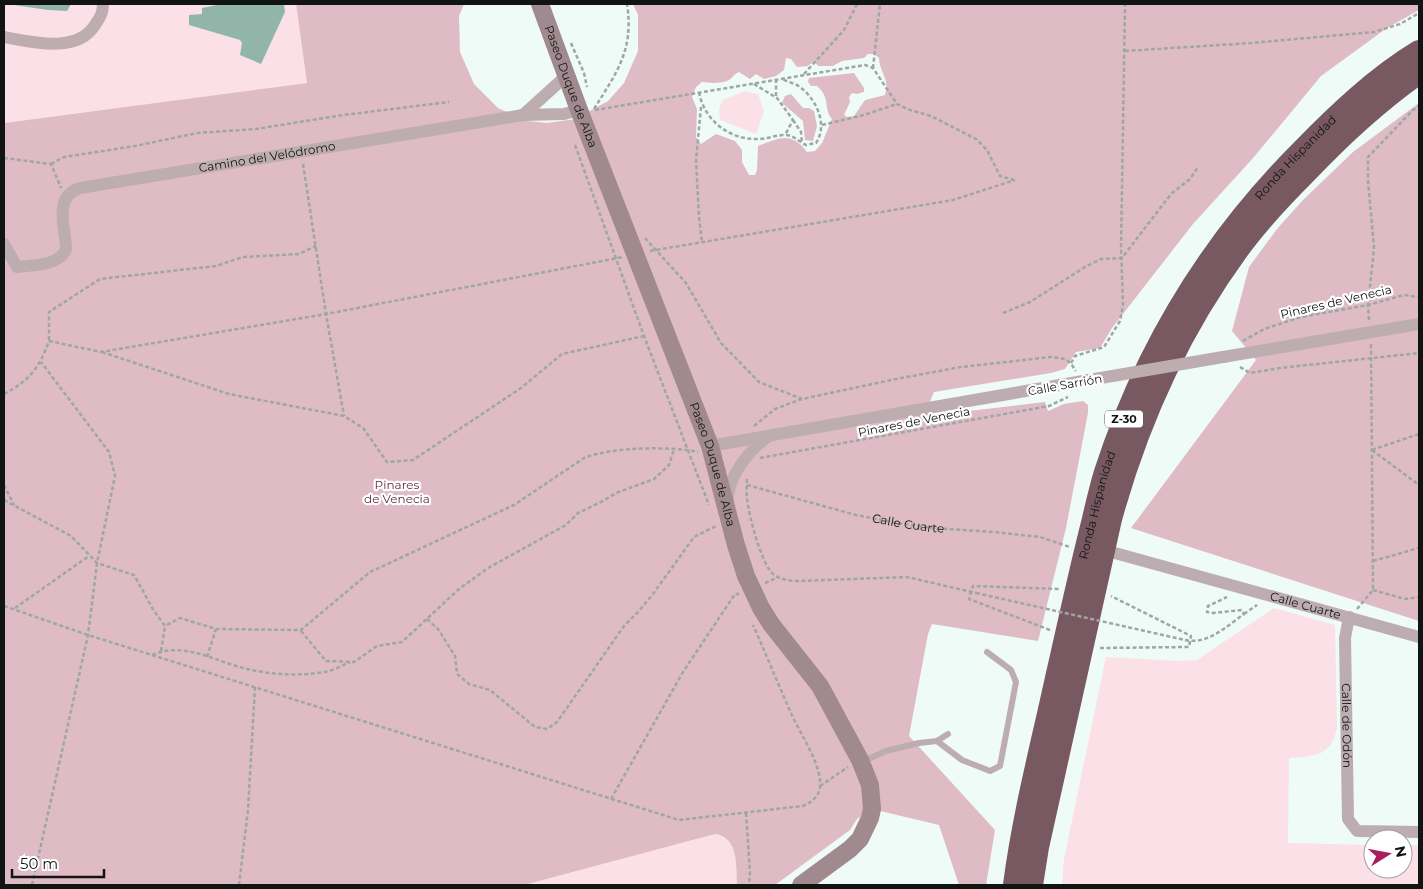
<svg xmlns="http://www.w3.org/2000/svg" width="1423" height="889" font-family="Montserrat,sans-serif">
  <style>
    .green { fill: #fbe0e7 }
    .forest { fill: #dfbbc5; fill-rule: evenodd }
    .water { fill: #91b5a8 }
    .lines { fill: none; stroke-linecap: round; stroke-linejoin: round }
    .path { stroke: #9ea7a3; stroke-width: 2.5; stroke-dasharray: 4 2.5; stroke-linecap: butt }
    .lane { stroke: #bdadb1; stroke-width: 6 }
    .street { stroke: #bdadb1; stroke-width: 12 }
    .secondary { stroke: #a0898f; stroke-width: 18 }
    .highway { stroke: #785962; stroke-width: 22 }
    .path-bridge { stroke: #9ea7a3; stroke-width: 2.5; stroke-dasharray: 4 2.5; stroke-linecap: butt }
    .street-bridge { stroke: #bdadb1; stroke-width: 12 }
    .labels { text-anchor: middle; stroke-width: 4.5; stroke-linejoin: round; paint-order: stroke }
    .shield { fill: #fff; stroke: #585a5a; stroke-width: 1 }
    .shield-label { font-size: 11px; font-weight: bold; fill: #101413 }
    .street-label { font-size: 12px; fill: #101413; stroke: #fff }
    .park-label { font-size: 12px; fill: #602f3f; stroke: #fff }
  </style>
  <rect width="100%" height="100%" fill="#effbf6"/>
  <g class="green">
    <polygon points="4,4 296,4 307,83 4,123"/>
    <polygon points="745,91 758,94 764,111 756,134 720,120 719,108 723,100"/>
    <path d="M1274,608L1335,625L1337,728C1331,757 1314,756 1289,758L1288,843L1373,845V869H1403V845H1419V885H1062L1064,859L1106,657L1178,661L1197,660Z"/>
    <path d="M715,834C739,837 736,867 737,885H524Z"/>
  </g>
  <g class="forest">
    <path d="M296,4H464L459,16L460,52L474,84L498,108L528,121L547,123L575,119L608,101L624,83L638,51V15L633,4H1419V10L1387,28L1321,76L1254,157L1193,224L1112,328L1100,348L1076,352L1065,369L1051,373L934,392L928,406L934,415L1045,402L1048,411L1064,404L1083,401L1088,405V413L1066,528L1038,641L932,624L928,634L909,736L995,830L986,885H959L939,825L872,809L857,819L850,830L775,885H737C736,867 739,837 715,834L524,885H4V123L307,83ZM868,54H874L879,58C880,74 890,78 885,95L865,100L854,116L847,117L844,115L850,102L849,97L852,93L857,94L864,92V88L854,73L809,78L808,82L811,86H817C831,98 823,108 832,119L822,143L815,151L807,152C791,131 780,138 758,146L757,170L755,175H749L742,162V150L735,141L716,134L701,144L696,137L697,109L692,97L696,87L702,82C710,83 721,84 729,80C733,77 734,74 739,72L750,79L756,74L764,79L776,76L784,70L786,58L791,59L797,67L808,66L814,61L818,66H833L842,61L864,58Z"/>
    <polygon points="791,94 803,108 809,108 814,111 817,126 813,141 805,140 803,121 782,103 785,96"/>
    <polygon points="1419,103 1419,621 1131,528 1256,360 1232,331 1249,267 1277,229 1303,200 1353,152"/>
  </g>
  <g class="water">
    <polygon points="7,4 71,4 67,11 48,10"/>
    <polygon points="222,4 284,4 285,12 261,64 240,55 242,43 240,40 189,25 189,15 202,14 202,8"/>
  </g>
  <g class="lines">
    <g class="path">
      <polyline points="571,43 584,73 587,87"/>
      <polyline points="1125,51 1251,43 1374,32 1400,24 1419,13"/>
      <polyline points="873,68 880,4"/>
      <polyline points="804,74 844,30 857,4"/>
      <polyline points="776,79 776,96"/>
      <polyline points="754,84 777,98 793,120 785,135"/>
      <path d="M699,92C704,120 729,140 758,139C767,139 776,135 785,135C794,135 799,142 806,145L816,143C829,124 815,96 797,85C792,83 786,81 782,79"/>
      <polyline points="701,107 696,160 699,217 702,242"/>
      <path d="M594,109C617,72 634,50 627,4"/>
      <polyline points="595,110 865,65 873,68 897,104 907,109 931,116 976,139 987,150 1000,176 1014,180"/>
      <polyline points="793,120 801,132 802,143"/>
      <polyline points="822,125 864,115 897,104"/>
      <polyline points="575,145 644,336 709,505"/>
      <polyline points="4,158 51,164 61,188"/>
      <polyline points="51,164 64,157 135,146 197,133 256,129 343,115 449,102"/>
      <polyline points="303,164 326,314 344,416"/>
      <polyline points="645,238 686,283 721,343 759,382 802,399"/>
      <polyline points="650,251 953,200 1015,180"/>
      <polyline points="1003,313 1030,302 1085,267 1101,259 1122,258 1171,194 1190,179 1198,167"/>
      <polyline points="1369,320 1368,305 1374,248 1368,180 1368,157 1413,110 1419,106"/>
      <polyline points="49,340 49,312 100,279 216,266 243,257 299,254 316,246"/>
      <polyline points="1243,341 1264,329 1301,317 1368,305 1404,295 1419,297"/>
      <polyline points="102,352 229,394 344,416 363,428 387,462 413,460 521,388 562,354 644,336"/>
      <polyline points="1071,363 1075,356 1104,347 1120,321 1123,305 1121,248 1125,4"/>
      <polyline points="1240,367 1250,373 1280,368 1419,353"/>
      <path d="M4,394C30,380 39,368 49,341L101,352L326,314L623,257"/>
      <path d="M754,426L775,409L802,399L896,379L961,367L1051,357C1058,358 1067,358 1071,364C1073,366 1074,369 1076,371"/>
      <polyline points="1372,450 1419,485"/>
      <polyline points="1372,450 1419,434"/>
      <polyline points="760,458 1049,406 1068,397"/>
      <path d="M747,479C747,486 746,493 747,499C749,516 761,563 773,574C781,580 790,581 800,581L907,577L976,593"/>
      <polyline points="4,485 14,505"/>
      <path id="s1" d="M747,485L856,515L898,523L931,528L994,532L1040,537L1070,547"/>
      <path d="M4,500L71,536L97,563L134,575L154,611L165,626L180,618L216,629L301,630L370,572L514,505L584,458C610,447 671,446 698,452"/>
      <polyline points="1373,561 1419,548"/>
      <polyline points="765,583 779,577"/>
      <polyline points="1373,590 1405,599 1419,597"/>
      <path d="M4,606L88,635L679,820L803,806C811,802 819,797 820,787C822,764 800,734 791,713C778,684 766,654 753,625"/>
      <polyline points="15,608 89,556"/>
      <polyline points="1357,609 1373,590 1371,343"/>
      <polyline points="1244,614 1257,605"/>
      <polyline points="427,619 438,629 455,656 457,674 469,684 490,690 535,727 547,729 557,722 624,626 639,611 653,594 694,537 716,526"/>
      <polyline points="1050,630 969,599 973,586 1060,589"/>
      <polyline points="301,631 326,661 354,662 377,646 402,642 459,589 488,568 566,525 578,513 603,501 616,493 654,479 669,465 674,449"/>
      <path d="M1185,640C1208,645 1227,626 1244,614L1242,610L1213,613L1207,612L1208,606L1227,597"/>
      <polyline points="1100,648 1189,647 1191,636 1111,596"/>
      <polyline points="161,651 165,626"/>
      <path d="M152,655C187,640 218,664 252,670C275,675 301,676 324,672C333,671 342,665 350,662"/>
      <polyline points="207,657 216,629"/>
      <polyline points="820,786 848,767"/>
      <polyline points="611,799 683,672 735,594 739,594"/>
      <polyline points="746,813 750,872 749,885"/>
      <polyline points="32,885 88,635 97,563 115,476 109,452 41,362"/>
      <polyline points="239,885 248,810 255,687"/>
    </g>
    <g class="lane">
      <polyline points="937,741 962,760 990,771 1000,766 1016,682 1011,670 987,652"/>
      <polyline points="862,762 886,751 919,743 937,741 948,734"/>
    </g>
    <g class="street">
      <path d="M4,37C32,42 77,54 95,25C100,17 103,13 103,4"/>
      <polyline points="523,115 566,76"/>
      <path id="s2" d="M4,244L17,267C32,265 60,266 66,249C66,229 52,197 80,188L523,115L564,114L579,110"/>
      <polyline points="1223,357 1419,324"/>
      <polyline points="710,446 1089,380"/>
      <path d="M727,502C729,475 748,452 768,436"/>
      <path id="s3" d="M1104,550L1419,637"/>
      <path id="s4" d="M1349,617L1345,638L1348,819L1357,831L1419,832"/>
    </g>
    <path class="secondary" id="s5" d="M540,4L579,110L710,446L736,545L746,576L761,608L771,624L820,686L860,760L870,785L872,809L870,818L860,839L850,849L801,885"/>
    <g class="highway">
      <path id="s6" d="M1014,885C1023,815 1041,747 1056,678C1068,626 1079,574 1092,523C1096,506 1100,488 1105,472C1145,349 1211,241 1302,150C1337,114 1376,77 1419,51"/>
      <path d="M1032,885L1038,847L1111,519C1138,421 1178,332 1238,250C1258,222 1282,197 1306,173C1341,136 1378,102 1419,73"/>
    </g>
    <polyline class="path-bridge" points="976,593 1185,640"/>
    <polyline class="street-bridge" points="1089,380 1223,357"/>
  </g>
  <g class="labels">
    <rect class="shield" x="1105" y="410.5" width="38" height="17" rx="4"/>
    <g class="shield-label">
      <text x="1124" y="423">Z-30</text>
    </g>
    <g class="street-label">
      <text dy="4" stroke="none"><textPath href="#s5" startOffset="88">Paseo Duque de Alba</textPath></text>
      <text dy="4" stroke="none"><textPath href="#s2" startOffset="340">Camino del Velódromo</textPath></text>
      <text dy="4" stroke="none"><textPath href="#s6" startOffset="794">Ronda Hispanidad</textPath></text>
      <text transform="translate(1336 302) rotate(-13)" y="4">Pinares de Venecia</text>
      <text transform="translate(1065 385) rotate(-10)" y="4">Calle Sarrión</text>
      <text transform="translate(914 422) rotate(-11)" y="4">Pinares de Venecia</text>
      <text dy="4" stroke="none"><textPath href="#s5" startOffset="492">Paseo Duque de Alba</textPath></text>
      <text dy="4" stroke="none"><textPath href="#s6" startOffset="389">Ronda Hispanidad</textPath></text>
      <text dy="4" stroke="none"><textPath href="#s1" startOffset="166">Calle Cuarte</textPath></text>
      <text dy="4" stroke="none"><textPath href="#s3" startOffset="209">Calle Cuarte</textPath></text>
      <text dy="4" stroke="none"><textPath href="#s4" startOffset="109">Calle de Odón</textPath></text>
    </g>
    <g class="park-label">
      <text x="397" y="489">Pinares<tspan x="397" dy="14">de Venecia</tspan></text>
    </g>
  </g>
  <rect width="1423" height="889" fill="none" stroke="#101413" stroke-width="10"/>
  <g transform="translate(1388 854) rotate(79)"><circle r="24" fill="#ffffff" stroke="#9fa1a1"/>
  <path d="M0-4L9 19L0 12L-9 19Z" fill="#ab1e5d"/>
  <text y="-8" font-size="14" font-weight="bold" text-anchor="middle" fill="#101413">N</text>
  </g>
  <path d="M12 869v8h92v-8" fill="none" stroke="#101413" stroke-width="2.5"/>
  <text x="20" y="869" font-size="15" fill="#101413" stroke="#ffffff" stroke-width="4" paint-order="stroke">50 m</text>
</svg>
